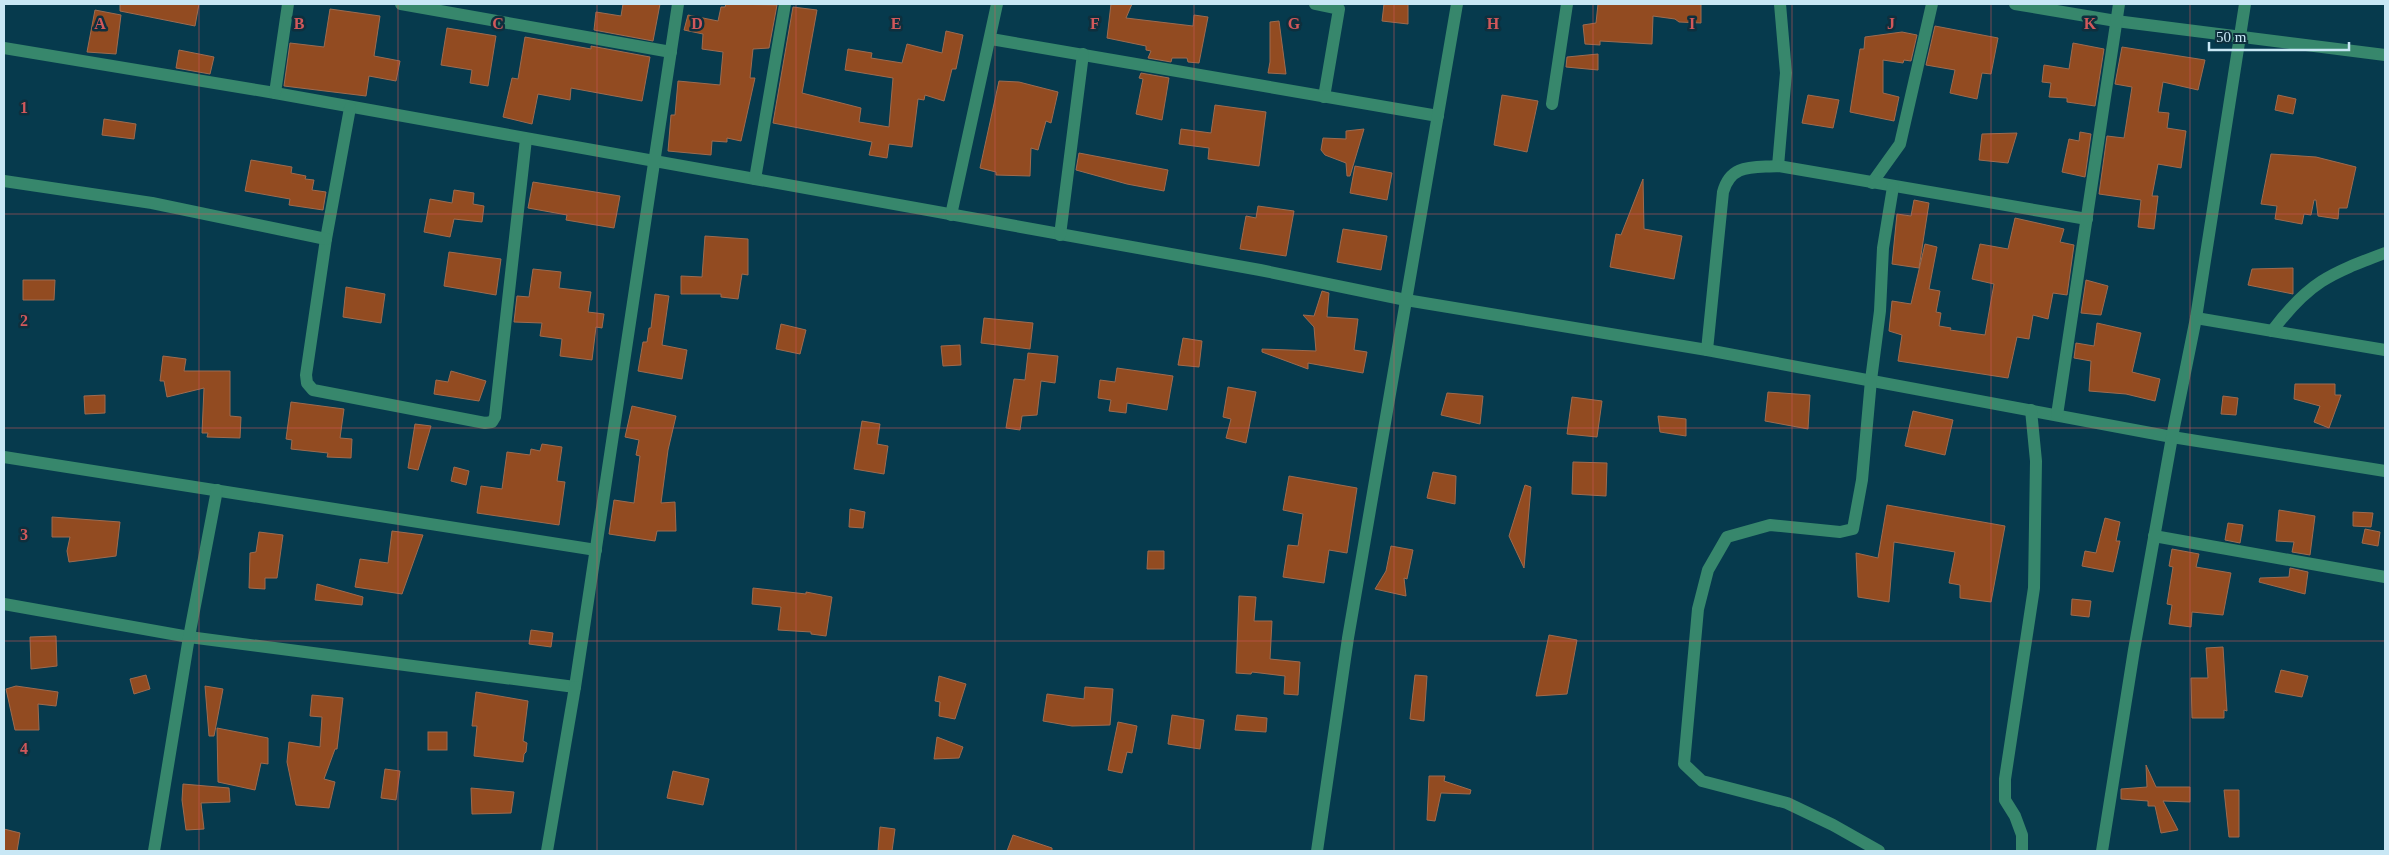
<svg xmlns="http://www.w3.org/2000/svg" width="2389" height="855" font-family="'Times New Roman',serif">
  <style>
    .building { fill: #924b21; stroke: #9d6b50 }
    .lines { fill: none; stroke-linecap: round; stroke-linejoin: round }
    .minor { stroke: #37876c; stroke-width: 12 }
    .grid { fill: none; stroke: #d2585b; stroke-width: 1; stroke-opacity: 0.55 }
    .grid-label { font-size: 16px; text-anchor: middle; font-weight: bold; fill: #d2585b; stroke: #0e2f3d; stroke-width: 5; stroke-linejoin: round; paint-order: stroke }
  </style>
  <rect width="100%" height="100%" fill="#063a4d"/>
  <g class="building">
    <polygon points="120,4 199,4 195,26 120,11"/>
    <polygon points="623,4 660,4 653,41 594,30 596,12 621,16"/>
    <polygon points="726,4 777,5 769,48 753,49 750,78 755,78 741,141 727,138 727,142 712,141 711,155 668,151 671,115 675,115 678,81 720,85 723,52 702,49 703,34 684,30 688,15 718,21 721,7 725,7"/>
    <polygon points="1111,4 1132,4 1126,18 1193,26 1194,15 1208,17 1199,63 1188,62 1187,58 1172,58 1171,62 1148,58 1151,51 1146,50 1146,46 1107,38"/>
    <polygon points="1384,4 1408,4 1408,24 1382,21"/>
    <polygon points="1598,4 1701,4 1701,23 1679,22 1675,19 1653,16 1652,44 1600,41 1600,45 1585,44 1583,25 1596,23"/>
    <polygon points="793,7 817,10 802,93 861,108 859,122 889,127 893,78 845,70 848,49 872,53 871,58 902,63 907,44 942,53 946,31 963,35 956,69 952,69 944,101 925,95 924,100 918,99 912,147 889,144 887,158 869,155 872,142 773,123"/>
    <polygon points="330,9 380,16 374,56 400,61 396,81 369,76 366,96 284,86 290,43 324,47"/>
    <polygon points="95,10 121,15 116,54 87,52"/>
    <polygon points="1279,21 1286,74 1268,73 1270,62 1270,22"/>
    <polygon points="1935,26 1998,38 1991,74 1982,73 1977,99 1950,93 1955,70 1926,65"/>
    <polygon points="447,28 496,36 488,86 470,83 472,70 441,65"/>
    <polygon points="1902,32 1917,35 1911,61 1904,60 1903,63 1883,60 1883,93 1899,97 1894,121 1850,112 1860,49 1864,49 1865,37"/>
    <polygon points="525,37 591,49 591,46 650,57 642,101 571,88 570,100 538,94 532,124 503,117 512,78 518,79"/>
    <polygon points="2073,43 2104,49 2095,106 2067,102 2067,98 2049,97 2051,83 2042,82 2044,65 2069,69"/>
    <polygon points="2122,47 2205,60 2198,90 2163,82 2158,112 2169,113 2167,128 2186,131 2181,168 2158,164 2152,196 2158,196 2154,229 2138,227 2141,200 2099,194 2107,136 2124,138 2132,87 2115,84"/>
    <polygon points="179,50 214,57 210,74 176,68"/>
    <polygon points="1598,54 1598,70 1566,67 1567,57"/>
    <polygon points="1141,73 1169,78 1162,120 1136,114 1143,79 1139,78"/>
    <polygon points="999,81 1019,82 1058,92 1051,123 1046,121 1038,150 1031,148 1030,176 996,175 996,172 980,168"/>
    <polygon points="1502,95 1538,101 1527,152 1494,145"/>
    <polygon points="1808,95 1839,100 1833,128 1802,123"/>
    <polygon points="2278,95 2296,99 2293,114 2275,110"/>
    <polygon points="1215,105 1266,112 1259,166 1208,159 1209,148 1179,144 1181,129 1211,133"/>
    <polygon points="104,119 136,124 134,139 102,135"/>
    <polygon points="1364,129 1350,176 1347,176 1346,163 1325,155 1321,150 1323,138 1346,139 1346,131"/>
    <polygon points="2080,132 2091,134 2085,177 2062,172 2069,139 2079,141"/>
    <polygon points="2017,133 2008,163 1979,160 1982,134"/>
    <polygon points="1079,153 1168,170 1164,191 1127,184 1076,170"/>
    <polygon points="2271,154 2316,157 2356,167 2347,208 2339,208 2338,219 2318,216 2316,200 2314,200 2311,215 2304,214 2302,224 2275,219 2277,206 2261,204"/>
    <polygon points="251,160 292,167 291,173 306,176 305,179 314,180 312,190 326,192 323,210 289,205 290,199 245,191"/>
    <polygon points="1355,166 1392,173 1387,200 1350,193"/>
    <polygon points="1643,179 1644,229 1682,236 1674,279 1610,267 1616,234 1621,235"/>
    <polygon points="533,182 620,196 614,228 566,220 567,215 528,208"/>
    <polygon points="454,190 474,193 473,204 484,206 482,222 454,219 450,237 424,232 430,199 452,203"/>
    <polygon points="1914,200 1929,203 1919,268 1892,264 1897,214 1911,216"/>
    <polygon points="1258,206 1294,211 1286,256 1240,249 1246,216 1256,218"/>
    <polygon points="2015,218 2064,229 2060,242 2074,245 2067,295 2053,293 2048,319 2033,315 2029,339 2017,337 2008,378 1898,361 1902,335 1889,331 1892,301 1911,304 1925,244 1937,247 1929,289 1940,291 1936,312 1941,313 1939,326 1951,328 1950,330 1985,335 1994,284 1972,279 1980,244 2008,249"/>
    <polygon points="1343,229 1387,236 1381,270 1337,262"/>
    <polygon points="705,236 748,239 748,275 742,274 738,299 721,297 721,294 681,294 681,276 702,277"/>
    <polygon points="449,252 501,259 496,295 444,286"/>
    <polygon points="2293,268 2293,294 2248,285 2252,269"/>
    <polygon points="533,269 561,272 559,288 591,292 588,312 604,314 602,328 596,327 592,360 560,356 562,339 540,336 542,323 514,322 517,296 529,297"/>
    <polygon points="23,280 55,280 54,300 23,300"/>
    <polygon points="2086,280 2108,286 2101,315 2081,313"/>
    <polygon points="346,287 385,294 381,323 343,317"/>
    <polygon points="1322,291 1329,293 1327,317 1358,319 1354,350 1367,352 1363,373 1308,363 1308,369 1262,352 1262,349 1316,351 1314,327 1303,315 1314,316"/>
    <polygon points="655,294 669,296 662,345 687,350 682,379 638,371 643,342 647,342 649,328 651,328"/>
    <polygon points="984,318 1033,323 1030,349 981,343"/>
    <polygon points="2097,323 2141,333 2132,372 2160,379 2155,401 2126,394 2089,391 2091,361 2074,358 2076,343 2094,346"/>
    <polygon points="781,324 806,330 800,354 776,349"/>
    <polygon points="1183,338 1202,341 1199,367 1178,365"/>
    <polygon points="960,345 961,365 943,366 941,346"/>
    <polygon points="1028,353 1058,356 1055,383 1041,381 1037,415 1022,416 1020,430 1006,428 1014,379 1025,380"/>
    <polygon points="163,356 186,359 184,371 230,371 230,416 241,417 240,438 207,437 208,433 202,433 204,388 167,397 164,381 160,381"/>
    <polygon points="1117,368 1173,376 1167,410 1127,403 1126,413 1109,411 1111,400 1098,398 1100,380 1115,382"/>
    <polygon points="451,371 486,381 479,401 434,394 436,380 448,382"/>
    <polygon points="2295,384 2335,384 2335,395 2341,395 2329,428 2314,422 2320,406 2294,399"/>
    <polygon points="1228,387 1256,392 1246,443 1226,438 1231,419 1223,417"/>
    <polygon points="1768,392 1810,395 1808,429 1765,421"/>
    <polygon points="1447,393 1483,396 1480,424 1441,415"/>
    <polygon points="105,395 105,413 85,414 84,396"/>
    <polygon points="2223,396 2238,398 2236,415 2221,414"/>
    <polygon points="1572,397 1602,401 1597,437 1567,434"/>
    <polygon points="291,402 344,409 340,438 352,439 351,458 327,457 328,453 291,449 292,440 286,439"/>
    <polygon points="632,406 676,416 668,450 661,503 675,502 676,531 657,531 655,541 609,534 614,500 634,503 640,456 636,455 639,440 625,437"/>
    <polygon points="1913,411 1953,420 1945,455 1905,446"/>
    <polygon points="1658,416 1686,419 1686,436 1660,432"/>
    <polygon points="862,421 880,424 877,444 888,446 884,474 854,469"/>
    <polygon points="415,424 431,426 418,470 408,468"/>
    <polygon points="542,444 562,447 557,481 565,482 559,525 477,513 481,486 502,489 507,452 530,455 531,449 540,451"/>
    <polygon points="1573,462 1607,463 1606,496 1572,494"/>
    <polygon points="454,467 469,471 466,485 451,481"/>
    <polygon points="1433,472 1456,476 1455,504 1427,498"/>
    <polygon points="1289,476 1357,488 1347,553 1329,550 1324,583 1283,577 1288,545 1298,546 1303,514 1283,510"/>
    <polygon points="1525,485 1531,487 1524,568 1509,536"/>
    <polygon points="1887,505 2005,526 1991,602 1960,598 1960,585 1949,583 1955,552 1894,542 1889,602 1858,597 1856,553 1878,558"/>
    <polygon points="850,509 865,512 863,528 849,527"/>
    <polygon points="2279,510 2315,516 2310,555 2292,552 2294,542 2276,541"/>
    <polygon points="2353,512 2373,513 2371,527 2353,526"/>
    <polygon points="52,517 120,522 116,556 69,562 67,551 70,537 52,537"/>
    <polygon points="2105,518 2120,522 2116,541 2120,541 2113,572 2082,566 2085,551 2096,553"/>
    <polygon points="2228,523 2243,525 2240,543 2225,540"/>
    <polygon points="2365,529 2380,532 2378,546 2362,543"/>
    <polygon points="392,531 423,535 402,594 355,587 360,559 388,563"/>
    <polygon points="259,532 283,535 277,578 265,578 265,589 249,588 250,553 256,552"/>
    <polygon points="1391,546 1413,550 1407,579 1404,578 1406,596 1375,589 1386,571"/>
    <polygon points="2172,549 2199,554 2196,567 2231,573 2223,615 2192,612 2191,627 2169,624 2172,605 2167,604 2173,567 2169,566"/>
    <polygon points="1148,551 1164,551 1164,569 1147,569"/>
    <polygon points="2290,568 2308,572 2305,594 2259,582 2260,578 2289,577"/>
    <polygon points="317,584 363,597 362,605 315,600"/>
    <polygon points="753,588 806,594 806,592 832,597 826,636 811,634 811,632 778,630 781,607 752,604"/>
    <polygon points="1239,596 1256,597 1254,621 1272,621 1270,659 1300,662 1298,695 1284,694 1285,676 1252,672 1251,674 1236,673"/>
    <polygon points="2072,599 2091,601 2089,617 2071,615"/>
    <polygon points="531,630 553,633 551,647 529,644"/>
    <polygon points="1549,635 1577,640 1567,694 1536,696"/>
    <polygon points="56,636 57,666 31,669 30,637"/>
    <polygon points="2223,647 2227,711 2224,710 2224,718 2192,718 2191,678 2208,678 2206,648"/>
    <polygon points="2281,670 2308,676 2302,697 2275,692"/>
    <polygon points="146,675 150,689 134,694 130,679"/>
    <polygon points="1415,675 1427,676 1424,721 1410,719"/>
    <polygon points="939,676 966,684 955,719 939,716 940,702 935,701"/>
    <polygon points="16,686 58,692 56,706 38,704 39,730 15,730 6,689"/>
    <polygon points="205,686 223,689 214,736 209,736"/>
    <polygon points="1085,687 1113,689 1110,725 1072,726 1043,721 1047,694 1084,699"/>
    <polygon points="476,692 528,701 523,741 527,743 526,752 524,754 523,762 474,756 477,726 472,726"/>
    <polygon points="312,695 343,698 337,749 335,749 324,779 335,782 329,808 296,805 287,762 289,742 320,747 322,717 310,716"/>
    <polygon points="1172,715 1204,720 1200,749 1168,744"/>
    <polygon points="1237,715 1267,718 1266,732 1235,730"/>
    <polygon points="1118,722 1137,726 1132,753 1127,752 1122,773 1108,770"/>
    <polygon points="217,728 268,738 268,764 261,763 255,790 218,782"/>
    <rect x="428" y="732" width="19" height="18"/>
    <polygon points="937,737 963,747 959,758 934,759"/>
    <polygon points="2146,765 2156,787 2190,787 2190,802 2163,801 2178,830 2161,833 2155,806 2148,806 2148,801 2121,799 2121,789 2147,787"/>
    <polygon points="385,769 400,771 396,800 381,798"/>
    <polygon points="673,771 709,779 703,805 667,798"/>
    <polygon points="1445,776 1444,781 1471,790 1470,794 1441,793 1435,821 1427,820 1429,776"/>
    <polygon points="183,784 229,788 230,802 201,803 204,829 186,830 182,800"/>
    <polygon points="471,788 514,792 511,813 472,814"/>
    <polygon points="2224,790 2239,790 2239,837 2229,837"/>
    <polygon points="880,827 895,829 892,851 878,851"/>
    <polygon points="4,829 20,833 17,851 4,851"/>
    <polygon points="1013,835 1052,848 1052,851 1007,851"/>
  </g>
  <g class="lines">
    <g class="minor">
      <polyline points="401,4 671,52"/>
      <polyline points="1315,4 1339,9 1324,97"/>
      <polyline points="2015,4 2116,21 2385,55"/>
      <polyline points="991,39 1438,116"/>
      <polyline points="4,48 275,93 755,179 1260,270 1406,300 1707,350 2172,437 2385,471"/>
      <polyline points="275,93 288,4"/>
      <polyline points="1552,104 1567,4"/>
      <polyline points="350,108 326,239 306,375 307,383 313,390 485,423 492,422 495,417 526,139"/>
      <polyline points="1778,166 1786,73 1780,4"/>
      <polyline points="755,179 785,4"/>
      <polyline points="4,181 152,203 326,239"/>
      <polyline points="1872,183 1900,144 1932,4"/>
      <polyline points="951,215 997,4"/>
      <polyline points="1060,235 1083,54"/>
      <polyline points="2196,318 2385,350"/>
      <path d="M2272,331C2309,282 2329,274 2385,253"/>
      <path d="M1707,350L1723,192C1731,163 1753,168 1778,166L2087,219"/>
      <polyline points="2057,415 2119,4"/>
      <polyline points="4,457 596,550"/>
      <polyline points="2154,536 2385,577"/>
      <polyline points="4,604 189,637 575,687 678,4"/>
      <polyline points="154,851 189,637 217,490"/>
      <polyline points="547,851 575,687"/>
      <polyline points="1317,851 1348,638 1457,4"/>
      <polyline points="1879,851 1833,825 1787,803 1702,781 1684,764 1698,609 1708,570 1727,537 1770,525 1840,532 1853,529 1862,480 1871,380 1880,311 1883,248 1893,187"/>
      <polyline points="2022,851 2022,835 2015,816 2005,800 2005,779 2034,588 2036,461 2031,410"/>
      <polyline points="2102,851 2134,650 2172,437 2196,318 2245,4"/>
    </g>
  </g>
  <path class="grid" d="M199,4V851M398,4V851M597,4V851M796,4V851M995,4V851M1194,4V851M1394,4V851M1593,4V851M1792,4V851M1991,4V851M2190,4V851M4,214H2385M4,428H2385M4,641H2385"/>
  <g class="grid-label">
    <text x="100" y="29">A</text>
    <text x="299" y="29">B</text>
    <text x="498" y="29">C</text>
    <text x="697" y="29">D</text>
    <text x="896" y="29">E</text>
    <text x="1095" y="29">F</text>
    <text x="1294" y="29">G</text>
    <text x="1493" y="29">H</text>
    <text x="1692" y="29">I</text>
    <text x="1891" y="29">J</text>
    <text x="2090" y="29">K</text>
    <text x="24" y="113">1</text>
    <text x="24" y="326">2</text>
    <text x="24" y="540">3</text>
    <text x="24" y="754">4</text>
  </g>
  <rect width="2389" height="855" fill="none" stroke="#c8e7f5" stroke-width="10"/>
  <path d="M2209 42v8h140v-8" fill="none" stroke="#c8e7f5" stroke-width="2.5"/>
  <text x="2216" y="42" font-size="15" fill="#c8e7f5" stroke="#0e2f3d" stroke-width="4" paint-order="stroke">50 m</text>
</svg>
